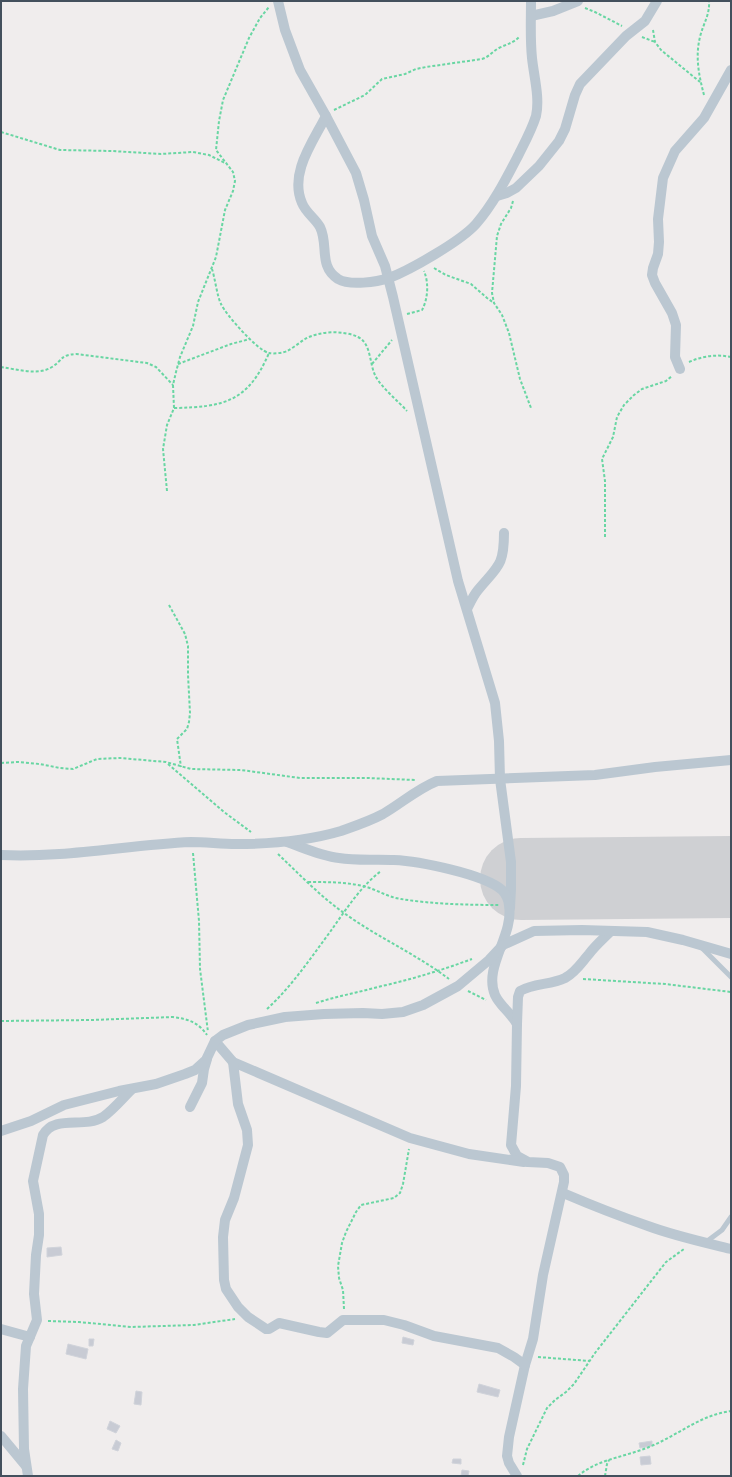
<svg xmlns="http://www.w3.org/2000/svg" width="732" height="1477" font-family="Cabin,sans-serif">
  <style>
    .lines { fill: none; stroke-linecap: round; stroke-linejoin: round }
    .runway { stroke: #cfd0d3; stroke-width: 82 }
    .building { fill: #c8cbd4; stroke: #d0d3da }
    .path { stroke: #69d6a3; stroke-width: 2; stroke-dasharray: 3 2; stroke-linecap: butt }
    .service { stroke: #bbc7d1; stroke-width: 5 }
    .minor { stroke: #bbc7d1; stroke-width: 10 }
  </style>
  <rect width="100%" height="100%" fill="#f0eded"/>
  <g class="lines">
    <polyline class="runway" points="521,879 731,877"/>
  </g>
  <g class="building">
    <polygon points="61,1247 62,1255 47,1257 47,1248"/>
    <polygon points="403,1337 414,1340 413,1345 402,1343"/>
    <polygon points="89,1339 94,1339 93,1346 89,1346"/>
    <polygon points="68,1344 88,1349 86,1359 66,1354"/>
    <polygon points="479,1384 500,1390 498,1397 477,1392"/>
    <polygon points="136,1391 142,1392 141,1405 134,1404"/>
    <polygon points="110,1421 120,1426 116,1433 107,1429"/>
    <polygon points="116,1440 121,1443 118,1451 112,1449"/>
    <polygon points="652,1441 652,1446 640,1448 639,1443"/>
    <polygon points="650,1456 651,1464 641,1465 640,1457"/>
    <polygon points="453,1459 461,1459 461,1464 452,1463"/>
    <polygon points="462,1470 469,1471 468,1476 461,1476"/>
  </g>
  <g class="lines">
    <g class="path">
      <polyline points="585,8 595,12 622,26"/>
      <polyline points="653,30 655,42 661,50 700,82"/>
      <polyline points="642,37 655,42"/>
      <path d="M704,95C699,76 695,57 700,37C703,24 710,15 709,1"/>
      <path d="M334,110L365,95L382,79L405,74L416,69L426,67L482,59C489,57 493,51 499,48C507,44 514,43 520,36"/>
      <polyline points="1,132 60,150 112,151 161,154 193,152 209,155 225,163"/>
      <polyline points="513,201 511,208 501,224 497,236 492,293 494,303 502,315 509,333 520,379 531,408"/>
      <polyline points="434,268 446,275 471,284 487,298 494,303"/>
      <path d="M212,269C215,278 217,296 221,304C226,315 258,351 269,353C274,354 283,353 287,351C293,348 299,343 305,339C319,331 343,330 358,337C372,344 369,365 376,377C382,388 398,401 407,411"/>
      <path d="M407,314L422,310C428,299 429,283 424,271"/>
      <path d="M689,362C702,356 717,354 731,357"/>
      <polyline points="178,364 231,344 250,339"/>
      <polyline points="372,364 392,340"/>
      <path d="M1,367C16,369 38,376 52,367C63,360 60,355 76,354L147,363L156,367L173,385"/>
      <path d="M174,408C224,407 248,402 269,353"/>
      <polyline points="167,491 163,449 167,425 174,408 173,385 176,372 180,357 193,326 198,302 216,257 225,210 233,191 235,181 233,172 216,150 219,121 223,100 249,38 260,18 269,7"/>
      <polyline points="605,537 605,481 602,459 613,437 617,417 624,405 634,395 642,389 666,381 672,376"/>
      <polyline points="169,605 185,634 188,646 188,675 190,713 189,722 187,729 177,739 181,767"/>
      <polyline points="1,763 18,762 40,764 60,768 73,769 97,759 120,758 166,762 191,769 241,770 300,778 367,778 415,780"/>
      <polyline points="168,764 224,812 251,832"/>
      <polyline points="193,853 199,921 200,969 208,1032"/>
      <path d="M278,854C299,874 320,896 344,913C377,937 416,954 449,979"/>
      <path d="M308,882C327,882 345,882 363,886C376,889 387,897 401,899C431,904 468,905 499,905"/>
      <polyline points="583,979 665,984 731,992"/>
      <polyline points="468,991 486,1000"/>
      <path d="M316,1003C338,996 360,992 382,986C413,979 442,970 472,959"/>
      <path d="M267,1009C292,986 310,959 330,932C345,911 360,887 381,871"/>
      <path d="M1,1021L92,1020L173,1017C188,1019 198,1022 207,1035"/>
      <polyline points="344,1309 343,1290 339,1278 338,1266 342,1243 346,1232 356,1212 361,1205 394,1198 400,1193 403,1184 409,1149"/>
      <polyline points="48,1321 79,1322 131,1327 194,1325 235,1319"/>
      <polyline points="538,1357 590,1361"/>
      <polyline points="523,1465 527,1449 547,1408 555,1400 566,1392 574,1384 595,1353 666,1262 684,1249"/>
      <path d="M578,1476C598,1459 625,1457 649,1447C677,1436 700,1415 731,1411"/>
      <polyline points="605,1476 607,1464 609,1460"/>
    </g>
    <g class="service">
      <polyline points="702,948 731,977"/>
      <polyline points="706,1242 722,1230 731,1217"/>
    </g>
    <g class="minor">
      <polyline points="278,1 285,30 300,70 326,116 356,173 364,200 372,236 385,266 393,297 458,581 495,703 499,741 500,779 511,862 511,889 510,908"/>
      <polyline points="531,16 553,11 578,1"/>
      <path d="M326,116C313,142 289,173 302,203C306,213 315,218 320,227C329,245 318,266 338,279C350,286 377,282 389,278C410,270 461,241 476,224C494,203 506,179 519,154C525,142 532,129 536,116C540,98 534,77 532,58C530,39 531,20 531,1"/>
      <polyline points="497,196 507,193 516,188 539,166 559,141 565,129 575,95 580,84 626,36 645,21 657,1"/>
      <polyline points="680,369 675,357 676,325 672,313 655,283 652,275 653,268 658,254 659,242 658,219 663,178 675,151 704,118 731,70"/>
      <path d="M467,609C470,603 473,596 478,590C498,566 504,566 504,533"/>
      <path d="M287,842C304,848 321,856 339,858C357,861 376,859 394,860C418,861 484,874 502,890C506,894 509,901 509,906C514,935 483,967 495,995C500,1006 511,1013 517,1024L516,1086L511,1145L517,1156L528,1162L548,1163L560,1167L564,1175V1182L543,1275L533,1339L525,1365L509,1437L507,1456L509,1463L517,1476"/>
      <path d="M1,855C65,858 127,845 191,842C206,842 221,844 236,844C272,844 307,841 341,831C355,826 370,821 383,814C402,803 417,789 437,781L595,775L655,767L731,760"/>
      <path d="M517,1024L518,997L520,991C534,983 551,985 565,978C576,972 581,963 589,954C595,946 603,939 610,932"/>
      <polyline points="215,1041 233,1062 410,1138 469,1154 524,1162"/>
      <polyline points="233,1062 238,1104 247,1130 248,1145 234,1198 225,1220 223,1237 224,1280 226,1289 238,1307 248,1317 266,1329 269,1329 279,1323 319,1332 327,1333 343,1320 384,1320 404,1325 434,1336 498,1348 514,1357 525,1365"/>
      <polyline points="190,1107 202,1083 204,1069 207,1059"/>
      <polyline points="1,1131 31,1121 64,1105 119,1091 156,1084 185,1074 195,1070 206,1060 215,1041 223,1035 248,1025 285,1017 324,1014 363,1013 382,1014 403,1012 423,1005 458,986 489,960 503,945 534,931 582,930 647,932 683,940 731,954"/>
      <path d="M563,1193C591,1205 619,1216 648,1226C675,1236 703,1242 731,1249"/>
      <polyline points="1,1329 30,1337"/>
      <polyline points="1,1436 26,1466"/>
      <path d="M28,1476L24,1449L23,1389L26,1346L37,1320L34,1294L36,1255L39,1235V1214L33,1181L43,1135C55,1114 84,1129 103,1117C113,1110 123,1098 132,1089"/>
    </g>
  </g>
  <rect width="732" height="1477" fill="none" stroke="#43505d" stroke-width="4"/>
</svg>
